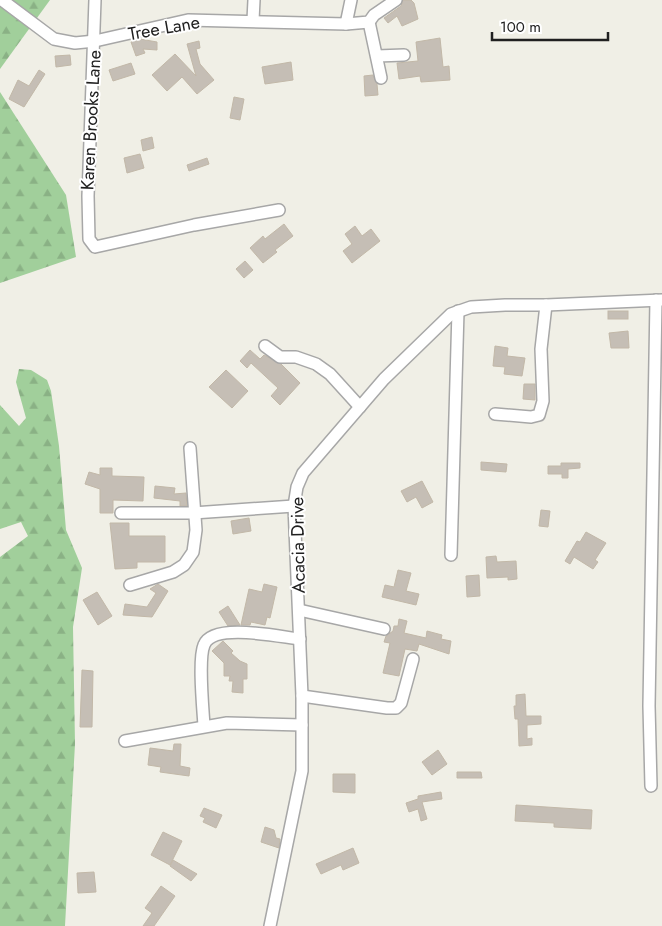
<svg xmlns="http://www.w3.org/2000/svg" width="662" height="926" font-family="Jost,sans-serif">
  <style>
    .forest { fill: url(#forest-firs) }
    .building { fill: #c5beb5; stroke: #c2b8a8 }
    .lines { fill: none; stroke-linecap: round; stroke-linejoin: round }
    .minor-casing { stroke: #a7a7a7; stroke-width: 14 }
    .minor { stroke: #fff; stroke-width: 11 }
    .labels { text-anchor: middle; stroke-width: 4; stroke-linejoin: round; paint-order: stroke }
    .street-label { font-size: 18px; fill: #202020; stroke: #fff }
  </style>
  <defs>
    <pattern id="forest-firs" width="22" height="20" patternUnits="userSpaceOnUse" patternTransform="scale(1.25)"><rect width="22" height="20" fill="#a1cf9b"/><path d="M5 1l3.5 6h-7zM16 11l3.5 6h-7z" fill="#8ab185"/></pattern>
  </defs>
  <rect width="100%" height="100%" fill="#f0efe6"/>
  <g class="forest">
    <polygon points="0,0 50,0 0,69"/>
    <polygon points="0,92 66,195 76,257 0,283"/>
    <polygon points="19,369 31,370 47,380 51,391 59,446 66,530 82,568 73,627 75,744 65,926 0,926 0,557 28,536 21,522 0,529 0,405 19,426 26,418 16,382"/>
  </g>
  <g class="building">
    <polygon points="403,0 411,0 414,3 418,19 402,26 397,16 388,23 384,18 401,6"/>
    <polygon points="440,38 443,67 449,66 450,80 421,82 420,76 399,79 397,63 418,61 416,42"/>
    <polygon points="140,39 157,42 157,50 143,49 145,53 136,56 131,42"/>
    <polygon points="199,41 200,48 196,49 200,64 214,80 197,94 182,77 167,91 152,75 175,54 196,76 187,44"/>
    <polygon points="70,55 71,65 56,67 55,56"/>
    <polygon points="291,62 293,80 265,84 262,67"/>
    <polygon points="131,63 135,74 113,81 109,70"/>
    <polygon points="39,70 45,74 24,107 9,99 18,80 29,86"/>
    <polygon points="373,75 377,84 378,95 365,96 364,76"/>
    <polygon points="234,97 244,99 240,120 230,118"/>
    <polygon points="152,137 154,148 143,151 141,140"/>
    <polygon points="140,154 144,168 127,173 124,158"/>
    <polygon points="207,158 209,164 189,171 187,165"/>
    <polygon points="284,224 293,236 275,250 277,252 263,263 250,248 263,236 265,239"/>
    <polygon points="355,226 362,236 371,229 380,241 352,263 343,251 352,244 345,234"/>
    <polygon points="245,261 253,270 244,278 236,269"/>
    <rect x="608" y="311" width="20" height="8"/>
    <polygon points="628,331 629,348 611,348 609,333"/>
    <polygon points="495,346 508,348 507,356 525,358 522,376 504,374 505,367 493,366"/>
    <polygon points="250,350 260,359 264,355 281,364 300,383 280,405 271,396 278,388 251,363 247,368 240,361"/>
    <polygon points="226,370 248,391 232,408 209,387"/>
    <polygon points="524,384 535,384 535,400 523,399"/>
    <polygon points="481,462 507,464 506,472 481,470"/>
    <polygon points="561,463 580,463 580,468 568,469 568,478 562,478 562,474 548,474 548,466 561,466"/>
    <polygon points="100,468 112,468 112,476 144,477 143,501 113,500 113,513 100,513 100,489 85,484 89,472 100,475"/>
    <polygon points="422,481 433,502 422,508 416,497 407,502 401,491"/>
    <polygon points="155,486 175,488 174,494 186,493 187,506 180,506 180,501 154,498"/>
    <polygon points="541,510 550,511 548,527 539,526"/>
    <polygon points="249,518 251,531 233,534 231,521"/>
    <polygon points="110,523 129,523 129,536 165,536 165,562 137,562 137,568 115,569"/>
    <polygon points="586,532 606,543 595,560 598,562 593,569 574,557 570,564 565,561 577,541 580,542"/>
    <polygon points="496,556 497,562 516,561 517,579 508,580 508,577 487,578 486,557"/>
    <polygon points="398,570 411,573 406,591 419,594 416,605 382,597 385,585 394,587"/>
    <polygon points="479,575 480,596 467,597 466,576"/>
    <polygon points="158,584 168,591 152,617 123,615 125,604 147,607 156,593 150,589"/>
    <polygon points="264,584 277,587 270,618 267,617 265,625 251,622 250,625 241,625 249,589 262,592"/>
    <polygon points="97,592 112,616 98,625 83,600"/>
    <polygon points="228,606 240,625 228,626 219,612"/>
    <polygon points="399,619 407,621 404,633 426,638 427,631 442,635 441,639 451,641 449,654 419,644 417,651 405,649 399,676 383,673 390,643 384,642 386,636 393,631 394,626 398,626"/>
    <polygon points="223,641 233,651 231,653 240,661 247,664 247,679 243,679 243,693 232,692 233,681 229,681 230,676 224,676 224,663 212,651"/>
    <polygon points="82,670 93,671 92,727 80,727"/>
    <polygon points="525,694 526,716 541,716 541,724 527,725 527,739 532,738 532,745 519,746 518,719 515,719 514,706 516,706 516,695"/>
    <polygon points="174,744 181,744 180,766 190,768 189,776 160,772 161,767 148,765 150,748 173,751"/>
    <polygon points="438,750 447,764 432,775 422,762"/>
    <polygon points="457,772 481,772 482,778 457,778"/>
    <polygon points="333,774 355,774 355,793 333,792"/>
    <polygon points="441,792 442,799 422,802 427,819 421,821 418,809 409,812 406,803 418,799 418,796"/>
    <polygon points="516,805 592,810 591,829 554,827 554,823 515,821"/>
    <polygon points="204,808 222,815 216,828 203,822 205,818 200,816"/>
    <polygon points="265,827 274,830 276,838 280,839 279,848 261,842"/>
    <polygon points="163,832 182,841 170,865 151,855"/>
    <polygon points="353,848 359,863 343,870 341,865 321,874 316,864"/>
    <polygon points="173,860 197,874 191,881 170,866"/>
    <polygon points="94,872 96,892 78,893 77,873"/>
    <polygon points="161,886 175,896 154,926 143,926 152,913 145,908"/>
  </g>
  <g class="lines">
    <defs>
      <g id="minor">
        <polyline points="2,0 54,39 75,43 95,41 188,20 346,24 351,0"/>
        <polyline points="95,0 88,196 89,239 95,247 194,225 279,210"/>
        <polyline points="253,20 254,0"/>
        <polyline points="369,22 381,78"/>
        <polyline points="346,24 369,22 374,15 396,0"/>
        <polyline points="377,56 404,55"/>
        <polyline points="265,346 280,357 296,357 316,364 330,374 360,407"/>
        <polyline points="495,414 531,417 539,415 543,401 541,349 546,305"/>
        <polyline points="121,513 193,513 294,506"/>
        <polyline points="451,555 458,311"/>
        <polyline points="130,585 173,572 184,565 193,552 196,530 190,448"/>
        <polyline points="299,610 384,629"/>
        <polyline points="302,696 387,708 396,708 401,703 413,659"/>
        <path d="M204,726C203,709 198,659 204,645C213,622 280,637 300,639"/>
        <polyline points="125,741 227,723 302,725"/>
        <polyline points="651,786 649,706 656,300"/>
        <polyline points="270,926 302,771 302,696 294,506 297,487 303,473 384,379 451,314 471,307 505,305 546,305 662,300"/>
      </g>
    </defs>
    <use href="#minor" class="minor-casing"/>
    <use href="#minor" class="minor"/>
  </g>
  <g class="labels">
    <g class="street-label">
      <text transform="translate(164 28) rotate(-10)" y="6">Tree Lane</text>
      <text transform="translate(91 120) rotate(-87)" y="6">Karen Brooks Lane</text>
      <text transform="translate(298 545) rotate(-91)" y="6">Acacia Drive</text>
    </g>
  </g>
  <path d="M492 32v8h116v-8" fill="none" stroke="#202020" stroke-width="2.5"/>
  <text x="500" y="32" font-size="15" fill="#202020" stroke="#ffffff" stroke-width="4" paint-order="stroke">100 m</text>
</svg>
